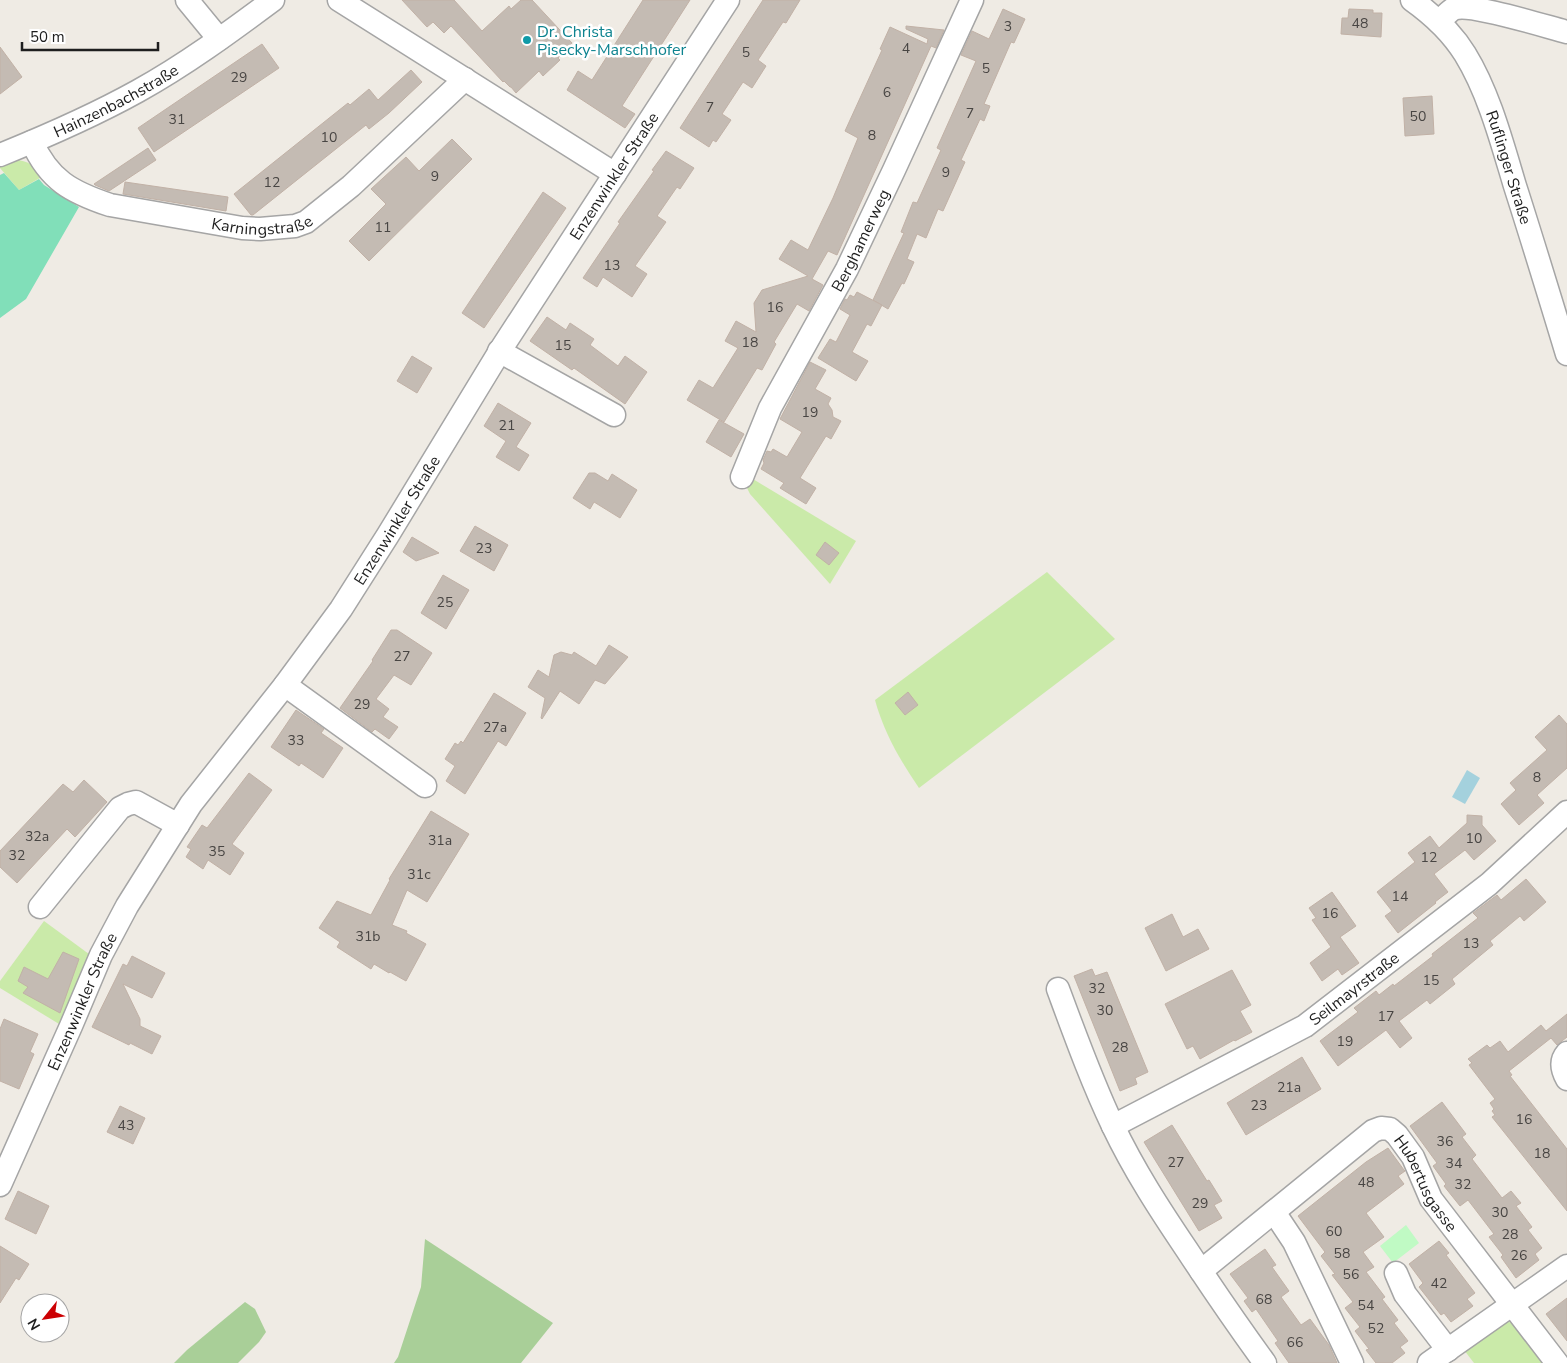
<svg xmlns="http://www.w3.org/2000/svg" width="1567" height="1363" font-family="'Nunito Sans',sans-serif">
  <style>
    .grass { fill: #caeaa9 }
    .forest { fill: #a9cf98 }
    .park { fill: #c0fac4 }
    .pitch { fill: #81dfb9 }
    .water { fill: #a4d1dd }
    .building { fill: #c4bbb3; stroke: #c1b1a6 }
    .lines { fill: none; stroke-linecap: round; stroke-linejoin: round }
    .minor-casing { stroke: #a5a5a5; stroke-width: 25 }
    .minor { stroke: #fff; stroke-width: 22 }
    .culture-dot { fill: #0f9aa8; stroke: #fff; stroke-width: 2 }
    .labels { text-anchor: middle; stroke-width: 5; stroke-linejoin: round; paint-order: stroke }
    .number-label { font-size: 14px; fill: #484543 }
    .culture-label { font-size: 16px; fill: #0d838f; stroke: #fff; text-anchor: start }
    .street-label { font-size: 16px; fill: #1e1e1e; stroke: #fff }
  </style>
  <rect width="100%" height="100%" fill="#efebe4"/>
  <g class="grass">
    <path d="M12,160C27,159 34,166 45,175L19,190L0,168V165Z"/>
    <polygon points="748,476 856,541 830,584 750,494 746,486"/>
    <path d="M1047,572L1115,639L919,788C900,760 884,733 875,700Z"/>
    <polygon points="44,921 93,957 64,1027 0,988 0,981"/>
    <polygon points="1508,1322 1516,1323 1548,1363 1474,1363 1464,1350 1500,1325"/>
  </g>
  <g class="forest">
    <polygon points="425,1239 553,1323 521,1363 394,1363 398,1357 421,1287"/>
    <polygon points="245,1302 255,1309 266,1332 259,1342 238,1363 174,1363 187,1350"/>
  </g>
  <polygon class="park" points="1406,1225 1419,1243 1393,1263 1380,1246"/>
  <polygon class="pitch" points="4,173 19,190 39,179 44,185 79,207 26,299 0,318 0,175"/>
  <polygon class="water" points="1467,770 1480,778 1465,804 1452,797"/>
  <g class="building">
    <polygon points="402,0 454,0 482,31 509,6 511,9 521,0 532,0 572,43 558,58 560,60 543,76 539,71 516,93 511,87 510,87 504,81 503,82 451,26 444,33 433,22 427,27"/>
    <polygon points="643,0 690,0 622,106 635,114 625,128 567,90 578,71 592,80"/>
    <polygon points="763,0 800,0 786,23 783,22 758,60 766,66 752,88 743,82 722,114 731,120 716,142 713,140 709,147 680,128"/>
    <polygon points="1003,9 1025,19 1014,43 1011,42 984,104 990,106 984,121 980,119 961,160 965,162 943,211 938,209 926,238 917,234 907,259 914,262 904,284 902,283 888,309 873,300 904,233 901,232 913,202 917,203 941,150 937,148 976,61 961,55 972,31 989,39"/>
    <polygon points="1349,9 1373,10 1373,13 1382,13 1381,37 1341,34 1342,18 1348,18"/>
    <polygon points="906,26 944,30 936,48 931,46 837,255 828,251 812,279 823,285 809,311 797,304 774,342 776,344 762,370 757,368 724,422 687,400 699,380 713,388 738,348 725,341 736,321 756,332 754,303 762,290 808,276 779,259 791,240 808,250 833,198 858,138 845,131 882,50 880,49 890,27 927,44 928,39 906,29"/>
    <polygon points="262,44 279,68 154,152 138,128"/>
    <polygon points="0,47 22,77 0,94"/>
    <polygon points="411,70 422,82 389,113 369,129 366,125 253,215 251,215 234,194 348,103 350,105 369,89 378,100"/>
    <polygon points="1432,96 1434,134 1405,136 1403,98"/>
    <polygon points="452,139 472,159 369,261 349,241 386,204 371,189 406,157 419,171"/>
    <polygon points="148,148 156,160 109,191 95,185 94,184"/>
    <polygon points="666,151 694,168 680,189 677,187 657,216 666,222 635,266 647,274 632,297 603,277 597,287 583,278 620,223 618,222 654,171 652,170"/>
    <polygon points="125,182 228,197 226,211 123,194"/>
    <polygon points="543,192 566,208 484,328 462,313"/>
    <polygon points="857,292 882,305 871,326 867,324 852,352 868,361 856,381 818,358 830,339 836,342 850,315 840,309 845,299 847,300 850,295 854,297"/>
    <polygon points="547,317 566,330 570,323 594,339 590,345 618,366 625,356 647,372 625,404 574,368 572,370 530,341"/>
    <polygon points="412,356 432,368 417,393 397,381"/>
    <polygon points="810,362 826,370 815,389 831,398 828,404 832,410 833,417 841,421 831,439 826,436 800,478 816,488 806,504 780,488 784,483 761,469 764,463 763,460 767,451 771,452 773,449 787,457 802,432 780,419"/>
    <polygon points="498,403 531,423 516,447 529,455 519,471 496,457 506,441 484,426"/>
    <polygon points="719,420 744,434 731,457 706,442"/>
    <polygon points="589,473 595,473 608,481 612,474 637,490 620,518 594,502 590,509 573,498"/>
    <polygon points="475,526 508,545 494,571 460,551"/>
    <polygon points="412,537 439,553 416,561 403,552"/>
    <polygon points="825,542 839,553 829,565 816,555"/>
    <polygon points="443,575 469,590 446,629 421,613"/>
    <polygon points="391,630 397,630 432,653 411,685 394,675 376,699 389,709 383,717 398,727 389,739 375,729 372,732 340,708 373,661 372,660"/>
    <polygon points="609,645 628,657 605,684 595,680 579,704 560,691 542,719 541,718 545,698 528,687 538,670 549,677 554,655 561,652 572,655 574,652 596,666"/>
    <polygon points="908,692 918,705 905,715 895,703"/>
    <polygon points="494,693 526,713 506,746 498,741 465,794 446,781 455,766 445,759 455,743 458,745 461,741 463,743"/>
    <polygon points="296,710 324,729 321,733 343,748 323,778 301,763 299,766 271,747"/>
    <polygon points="1559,715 1567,724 1567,768 1537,795 1544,803 1519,825 1501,804 1516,790 1510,783 1547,750 1535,737"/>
    <polygon points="249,773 272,790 232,844 244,853 230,875 208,860 203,869 186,857 191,849 187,847 202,825 207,828"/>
    <polygon points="84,780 107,802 75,837 67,829 17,883 0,867 0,851 63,784 73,792"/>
    <polygon points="431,811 469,834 427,902 407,890 392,925 407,931 406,933 426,944 406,981 390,972 389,973 374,964 371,969 337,947 340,942 319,928 337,901 371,915 390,880 389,879"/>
    <polygon points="1467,815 1482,816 1482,825 1496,841 1474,860 1465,850 1434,874 1448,892 1435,902 1436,903 1398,933 1385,916 1392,911 1377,892 1415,862 1408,853 1430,836 1439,848 1467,823"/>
    <polygon points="1526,879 1546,902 1524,921 1520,916 1490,941 1493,945 1452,979 1455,984 1430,1004 1427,1000 1399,1021 1412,1038 1400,1048 1386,1030 1338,1066 1320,1041 1358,1012 1354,1008 1376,991 1379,995 1393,984 1394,986 1433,956 1432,954 1478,918 1473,913 1497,895 1501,900"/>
    <polygon points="1332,892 1356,926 1340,937 1359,963 1342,975 1338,969 1322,981 1310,963 1331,947 1312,920 1316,918 1309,908"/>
    <polygon points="1172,914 1183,937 1198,929 1209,949 1166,971 1145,928"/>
    <polygon points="63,952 79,959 60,1013 23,993 28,987 18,981 24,967 48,979"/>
    <polygon points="132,956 165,973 152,998 123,984 140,1019 140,1026 161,1036 152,1054 130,1043 129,1045 92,1027 123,964 127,966"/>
    <polygon points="1092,969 1095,976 1107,972 1148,1072 1135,1078 1137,1084 1120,1091 1074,976"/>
    <polygon points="1232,970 1251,1005 1240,1011 1252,1032 1235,1041 1234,1040 1200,1059 1193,1046 1187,1049 1165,1004"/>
    <polygon points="1567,1014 1567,1037 1557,1045 1551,1038 1509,1071 1512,1075 1510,1076 1567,1149 1567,1211 1492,1117 1495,1115 1492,1111 1494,1109 1490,1103 1495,1099 1469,1065 1472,1063 1468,1059 1487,1045 1490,1048 1500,1041 1508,1052 1541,1025 1546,1031"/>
    <polygon points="4,1019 38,1034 30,1052 34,1054 19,1089 0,1081 0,1029"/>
    <polygon points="1302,1057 1321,1089 1246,1135 1227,1103"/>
    <polygon points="1442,1102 1466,1134 1462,1137 1476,1155 1472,1159 1502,1198 1511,1191 1521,1203 1516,1206 1532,1227 1528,1230 1542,1248 1535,1254 1539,1260 1516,1278 1501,1257 1503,1255 1489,1237 1494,1234 1468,1200 1460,1206 1444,1186 1446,1184 1433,1166 1437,1163 1410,1126"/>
    <polygon points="120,1106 145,1118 133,1144 107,1132"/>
    <polygon points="1172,1125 1207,1181 1209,1180 1222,1201 1214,1205 1222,1218 1199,1231 1144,1142"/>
    <polygon points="1388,1148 1404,1170 1405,1171 1398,1176 1404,1184 1366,1213 1384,1237 1363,1252 1374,1267 1366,1272 1385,1297 1382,1299 1398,1320 1394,1323 1408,1341 1400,1347 1405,1353 1392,1363 1376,1363 1366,1350 1369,1349 1355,1331 1360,1327 1345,1308 1353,1302 1332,1275 1335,1274 1321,1256 1325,1252 1298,1216 1366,1162"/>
    <polygon points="18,1191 49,1206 36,1234 5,1219"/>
    <polygon points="1439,1241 1449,1253 1446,1255 1475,1293 1467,1299 1473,1306 1451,1322 1444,1313 1441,1315 1419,1287 1423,1283 1409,1264"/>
    <polygon points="0,1246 29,1264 19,1280 16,1278 0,1303"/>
    <polygon points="1265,1249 1276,1265 1272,1267 1289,1291 1281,1297 1301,1325 1310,1319 1329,1345 1337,1363 1289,1363 1275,1343 1278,1341 1256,1309 1252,1312 1244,1301 1248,1298 1230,1274"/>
    <polygon points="1567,1298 1567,1341 1546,1314"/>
  </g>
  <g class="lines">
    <defs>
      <g id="minor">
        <polyline points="187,0 219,39"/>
        <polyline points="339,0 615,174"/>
        <path id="s1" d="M1412,0C1433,15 1452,33 1465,54C1489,93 1502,143 1515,186C1533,242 1550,298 1567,354"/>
        <path d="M1439,22C1443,18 1448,12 1453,9C1469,2 1547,27 1567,32"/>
        <path id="s2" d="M32,142C49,180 71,192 110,205L242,228L260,229L295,226L306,222L351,186L465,79"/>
        <path id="s3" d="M0,155C47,136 93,116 138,91C185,65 230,32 273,0"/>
        <polyline points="499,351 614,415"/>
        <path id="s4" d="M742,477L770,408L847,269L894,170L972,0"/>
        <polyline points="285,685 425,786"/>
        <polyline points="40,907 120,808 128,804 136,802 178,825"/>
        <path d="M1058,989C1075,1035 1092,1082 1113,1126C1134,1170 1160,1210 1187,1250C1212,1288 1238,1326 1265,1363"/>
        <path d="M1567,1053C1560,1061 1562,1070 1567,1079"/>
        <path id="s5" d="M1113,1126L1305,1026L1489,884L1567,812"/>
        <path id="s6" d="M0,1185L71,1026L101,955L127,906L191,804L285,685L341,609L388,535L503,346L728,0"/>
        <polyline points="1274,1212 1294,1242 1352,1363"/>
        <path id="s7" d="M1201,1271L1373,1131L1381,1128L1390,1129L1397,1135L1413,1157L1431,1199L1557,1363"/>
        <polyline points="1396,1273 1405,1294 1448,1350"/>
        <polyline points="1429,1363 1567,1266"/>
      </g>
    </defs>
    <use href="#minor" class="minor-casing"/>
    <use href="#minor" class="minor"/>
  </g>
  <circle class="culture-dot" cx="527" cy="40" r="5"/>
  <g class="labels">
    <g class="number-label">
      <text x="1360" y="28">48</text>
      <text x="1008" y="31">3</text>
      <text x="906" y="53">4</text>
      <text x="746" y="57">5</text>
      <text x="986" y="73">5</text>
      <text x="239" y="82">29</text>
      <text x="887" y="97">6</text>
      <text x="710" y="112">7</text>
      <text x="970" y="118">7</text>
      <text x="1418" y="121">50</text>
      <text x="177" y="124">31</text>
      <text x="872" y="140">8</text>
      <text x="329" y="142">10</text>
      <text x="946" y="177">9</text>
      <text x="435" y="181">9</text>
      <text x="272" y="187">12</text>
      <text x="383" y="232">11</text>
      <text x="612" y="270">13</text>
      <text x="775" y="312">16</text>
      <text x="750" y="347">18</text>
      <text x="563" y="350">15</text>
      <text x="810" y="417">19</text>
      <text x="507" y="430">21</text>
      <text x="484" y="553">23</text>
      <text x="445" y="607">25</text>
      <text x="402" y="661">27</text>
      <text x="362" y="709">29</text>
      <text x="495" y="732">27a</text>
      <text x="296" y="745">33</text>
      <text x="1537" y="782">8</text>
      <text x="37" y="841">32a</text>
      <text x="1474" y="843">10</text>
      <text x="440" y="845">31a</text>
      <text x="217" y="856">35</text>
      <text x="17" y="860">32</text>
      <text x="1429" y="862">12</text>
      <text x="419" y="879">31c</text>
      <text x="1400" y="901">14</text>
      <text x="1330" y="918">16</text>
      <text x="368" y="941">31b</text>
      <text x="1471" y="948">13</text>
      <text x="1431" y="985">15</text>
      <text x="1097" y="993">32</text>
      <text x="1105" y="1015">30</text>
      <text x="1386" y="1021">17</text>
      <text x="1345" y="1046">19</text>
      <text x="1120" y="1052">28</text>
      <text x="1289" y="1092">21a</text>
      <text x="1259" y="1110">23</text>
      <text x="1524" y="1124">16</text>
      <text x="126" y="1130">43</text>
      <text x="1445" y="1146">36</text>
      <text x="1542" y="1158">18</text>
      <text x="1176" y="1167">27</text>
      <text x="1454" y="1168">34</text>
      <text x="1366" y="1187">48</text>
      <text x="1463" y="1189">32</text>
      <text x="1200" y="1208">29</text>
      <text x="1500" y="1217">30</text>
      <text x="1334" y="1236">60</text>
      <text x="1510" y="1239">28</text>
      <text x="1342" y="1258">58</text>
      <text x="1519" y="1260">26</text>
      <text x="1351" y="1279">56</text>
      <text x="1439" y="1288">42</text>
      <text x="1264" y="1304">68</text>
      <text x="1366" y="1310">54</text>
      <text x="1376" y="1333">52</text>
      <text x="1295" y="1347">66</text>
    </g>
    <g class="culture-label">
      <text x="537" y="37">Dr. Christa<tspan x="537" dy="18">Pisecky-Marschhofer</tspan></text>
    </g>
    <g class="street-label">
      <text dy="6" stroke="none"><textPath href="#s3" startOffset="128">Hainzenbachstraße</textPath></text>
      <text dy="6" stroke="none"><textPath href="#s1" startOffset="198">Ruflinger Straße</textPath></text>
      <text dy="6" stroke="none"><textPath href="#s6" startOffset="1185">Enzenwinkler Straße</textPath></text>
      <text dy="6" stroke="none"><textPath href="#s2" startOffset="258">Karningstraße</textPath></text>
      <text dy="6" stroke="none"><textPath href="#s4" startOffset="265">Berghamerweg</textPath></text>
      <text dy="6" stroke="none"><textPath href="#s6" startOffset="778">Enzenwinkler Straße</textPath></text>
      <text dy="6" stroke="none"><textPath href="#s5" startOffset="278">Seilmayrstraße</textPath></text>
      <text dy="6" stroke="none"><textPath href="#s6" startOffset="201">Enzenwinkler Straße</textPath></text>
      <text dy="6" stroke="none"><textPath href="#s7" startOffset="305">Hubertusgasse</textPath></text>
    </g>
  </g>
  <g transform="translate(45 1318) rotate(240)"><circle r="24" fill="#ffffff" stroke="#a5a5a5"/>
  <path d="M0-4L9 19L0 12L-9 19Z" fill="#cc0003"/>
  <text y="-8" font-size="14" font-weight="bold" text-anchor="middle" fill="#1e1e1e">N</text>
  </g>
  <path d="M22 42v8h136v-8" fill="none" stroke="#1e1e1e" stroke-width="2.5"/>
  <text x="30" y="42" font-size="15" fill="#1e1e1e" stroke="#ffffff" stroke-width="4" paint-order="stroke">50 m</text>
</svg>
